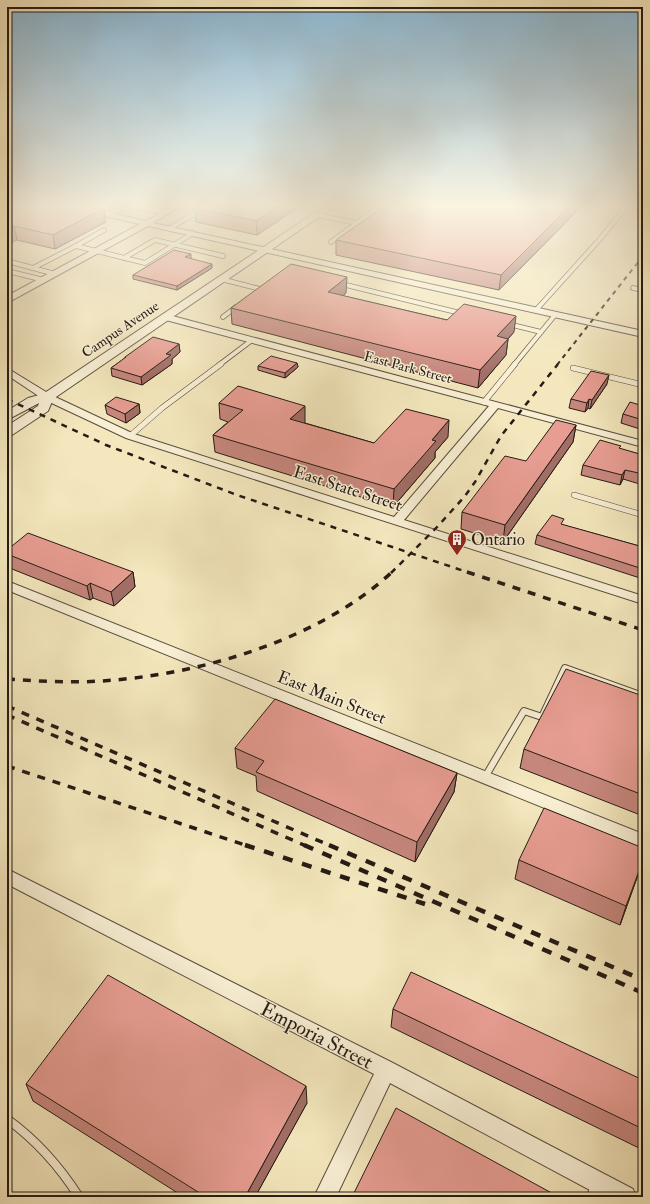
<svg xmlns="http://www.w3.org/2000/svg" width="650" height="1204" font-family="'IM FELL Double Pica',serif">
  <style>
    .lines { fill: none; stroke-linecap: round; stroke-linejoin: round }
    .service-far3-casing { stroke: #594e3e; stroke-width: 5.5 }
    .service-far2-casing { stroke: #594e3e; stroke-width: 6 }
    .service-far1-casing { stroke: #594e3e; stroke-width: 8 }
    .service-casing { stroke: #594e3e; stroke-width: 10 }
    .minor-casing { stroke: #594e3e; stroke-width: 2 }
    .tertiary-casing { stroke: #594e3e; stroke-width: 2 }
    .service-far3 { stroke: #f8efd4; stroke-width: 4 }
    .service-far2 { stroke: #f8efd4; stroke-width: 5 }
    .service-far1 { stroke: #f8efd4; stroke-width: 6 }
    .service { stroke: #f8efd4; stroke-width: 8 }
    .minor { fill: #f8efd4; fill-rule: evenodd }
    .tertiary { fill: #f8efd4; fill-rule: evenodd }
    .rail-far3 { stroke: #251b14; stroke-width: 2; stroke-dasharray: 4.5 4.5; stroke-linecap: butt }
    .rail-far2 { stroke: #251b14; stroke-width: 2.5; stroke-dasharray: 6 6; stroke-linecap: butt }
    .rail-far1 { stroke: #251b14; stroke-width: 3.5; stroke-dasharray: 8 8; stroke-linecap: butt }
    .rail { stroke: #251b14; stroke-width: 4.5; stroke-dasharray: 10 10; stroke-linecap: butt }
    .wall { fill: #c7877e; stroke: #251b14 }
    .shaded-wall { fill: #a26e66; stroke: #251b14 }
    .building { fill: #e79d92; stroke: #251b14 }
    .labels { text-anchor: middle; stroke-width: 3; stroke-linejoin: round; paint-order: stroke }
    .far-street-label { font-size: 14px; fill: #251b14; stroke: #f8efd4 }
    .street-label { font-size: 17px; fill: #251b14; stroke: #f8efd4 }
    .poi-label { font-size: 17px; fill: #251b14; stroke: #f8efd4; text-anchor: start }
    .near-street-label { font-size: 20px; fill: #251b14; stroke: #f8efd4 }
  </style>
  <rect width="100%" height="100%" fill="#f4e7bd"/>
  <filter id="stains"><feTurbulence type="fractalNoise" baseFrequency=".005" numOctaves="4"/><feColorMatrix values="0 0 0 0 .2 0 0 0 0 .09 0 0 0 0 .02 0 0 0 .5 -.17"/></filter>
  <radialGradient id="worn" r=".72"><stop offset=".6" stop-color="#630" stop-opacity="0"/><stop offset="1" stop-color="#630" stop-opacity=".3"/></radialGradient>
  <g class="lines">
    <defs>
      <g id="service-far3">
        <path d="M106,214C129,204 142,207 165,213"/>
        <polyline points="317,215 357,223 381,206"/>
        <polyline points="170,228 208,206"/>
        <polyline points="331,242 357,223"/>
        <polyline points="76,246 104,230"/>
        <polyline points="124,258 155,240 223,256"/>
        <polyline points="7,261 55,274"/>
        <polyline points="33,268 76,246 145,263 193,233"/>
        <polyline points="7,271 44,280"/>
        <polyline points="221,279 260,289"/>
        <polyline points="338,283 464,314"/>
        <polyline points="633,288 643,290"/>
        <polyline points="536,310 599,240 627,206"/>
        <polyline points="223,317 236,307"/>
        <polyline points="508,324 541,332"/>
        <polyline points="219,365 252,340"/>
        <polyline points="514,365 555,315"/>
      </g>
      <g id="service-far2">
        <polyline points="573,368 643,385"/>
        <polyline points="484,402 515,364"/>
        <polyline points="130,436 162,408 221,364"/>
        <polyline points="574,495 643,515"/>
      </g>
      <polyline id="service-far1" points="485,777 524,711 542,717 565,668 643,696"/>
      <g id="service">
        <path d="M7,1119C36,1140 60,1167 79,1197"/>
        <polyline points="591,1197 595,1185"/>
      </g>
      <g id="minor">
        <polygon points="65,206 78,206 146,221 173,206 182,206 153,223 643,331 643,337 148,226 7,303 7,296 140,224 69,208"/>
        <polygon points="165,314 643,441 643,447 498,408 404,520 643,596 643,604 126,438 43,399 7,375 7,368 51,395 134,434 394,517 489,406 162,319 161,317 162,315"/>
        <polygon points="7,581 643,834 643,848 7,590"/>
        <polygon points="7,869 393,1063 633,1189 636,1197 603,1197 390,1083 336,1197 314,1197 374,1074 7,884"/>
      </g>
      <polygon id="tertiary" points="325,206 335,206 53,399 48,411 12,435 7,436 7,426 38,406 39,403 7,420 7,411 28,398 43,394"/>
    </defs>
    <use href="#service-far3" class="service-far3-casing"/>
    <use href="#service-far2" class="service-far2-casing"/>
    <use href="#service-far1" class="service-far1-casing"/>
    <use href="#service" class="service-casing"/>
    <use href="#minor" class="minor-casing"/>
    <use href="#tertiary" class="tertiary-casing"/>
    <use href="#service-far3" class="service-far3"/>
    <use href="#service-far2" class="service-far2"/>
    <use href="#service-far1" class="service-far1"/>
    <use href="#service" class="service"/>
    <use href="#minor" class="minor"/>
    <use href="#tertiary" class="tertiary"/>
    <polyline class="rail-far3" points="557,365 643,256"/>
    <g class="rail-far2">
      <polyline points="7,399 106,445 237,495 470,573"/>
      <polyline points="391,573 438,526 465,496 475,482 501,436 558,364"/>
    </g>
    <g class="rail-far1">
      <polyline points="467,572 643,630"/>
      <path d="M7,679C38,681 70,683 101,681C200,675 319,640 392,572"/>
      <polyline points="7,706 331,846"/>
      <polyline points="7,715 306,846"/>
      <polyline points="7,766 248,846"/>
    </g>
    <g class="rail">
      <polyline points="245,845 425,904"/>
      <polyline points="304,845 643,993"/>
      <polyline points="329,845 643,980"/>
    </g>
  </g>
  <g class="wall">
    <polygon points="7,206 106,222 55,249 17,240"/>
    <polygon points="198,206 299,206 299,207 257,235 196,222 195,208"/>
    <polygon points="582,206 499,290 336,255 336,240"/>
    <polygon points="190,258 212,268 177,290 133,279 133,275 191,258"/>
    <polygon points="346,293 343,296 447,320 514,332 508,339 506,355 478,388 232,324 231,308"/>
    <polygon points="179,344 180,352 172,359 172,364 142,385 112,376 111,368 125,358 125,357"/>
    <polygon points="297,363 298,367 285,378 258,370 258,366"/>
    <polygon points="643,368 643,377 641,377"/>
    <polygon points="607,384 590,409 588,408 585,412 569,408 571,399"/>
    <polygon points="219,403 305,423 374,443 448,437 435,452 435,458 393,507 215,452 213,435 228,422 220,419"/>
    <polygon points="139,404 140,413 126,423 107,414 105,405"/>
    <polygon points="643,406 643,430 621,423 623,414"/>
    <polygon points="576,425 573,442 503,542 461,529 462,512"/>
    <polygon points="620,449 643,455 643,485 623,479 620,485 581,475 583,465"/>
    <polygon points="563,525 643,547 643,579 535,544 537,535"/>
    <polygon points="7,550 133,572 135,587 114,606 93,598 90,600 7,567"/>
    <polygon points="643,696 643,816 520,768 524,749"/>
    <polygon points="235,748 457,773 454,792 415,862 257,791 256,776 237,768"/>
    <polygon points="643,848 643,861 620,925 515,879 519,860"/>
    <polygon points="393,1009 642,1080 643,1076 643,1150 391,1027"/>
    <polygon points="26,1084 307,1103 255,1197 184,1197 33,1101"/>
  </g>
  <g class="shaded-wall">
    <polygon points="279,206 299,206 299,207 257,235 256,221"/>
    <polygon points="570,206 582,206 499,290 501,275"/>
    <polygon points="104,208 106,222 55,249 53,235"/>
    <polygon points="14,226 17,240 7,245 7,229"/>
    <polygon points="191,254 191,258 186,261 185,257"/>
    <polygon points="212,264 212,268 177,290 177,286"/>
    <polygon points="347,277 346,293 328,308 328,292"/>
    <polygon points="516,316 514,332 495,353 497,336"/>
    <polygon points="508,339 506,355 478,388 480,370"/>
    <polygon points="179,344 180,352 172,359 172,364 142,385 141,377 166,354"/>
    <polygon points="297,363 298,367 285,378 285,373"/>
    <polygon points="609,375 607,384 590,409 592,400"/>
    <polygon points="589,399 588,408 585,412 587,403"/>
    <polygon points="139,404 140,413 126,423 125,414"/>
    <polygon points="305,406 305,423 291,436 290,419"/>
    <polygon points="449,420 448,437 435,452 435,458 393,507 394,489 432,440"/>
    <polygon points="576,425 573,442 503,542 505,525"/>
    <polygon points="625,470 623,479 620,485 622,475"/>
    <polygon points="133,572 135,587 114,606 111,592"/>
    <polygon points="90,583 93,598 90,600 87,586"/>
    <polygon points="457,773 454,792 415,862 417,842"/>
    <polygon points="643,860 643,861 620,925 626,906"/>
    <polygon points="306,1086 307,1103 255,1197 245,1197"/>
  </g>
  <g class="building">
    <polygon points="7,206 93,206 104,208 53,235 14,226 7,229"/>
    <polygon points="198,206 279,206 256,221 195,208"/>
    <polygon points="385,206 570,206 501,275 336,240"/>
    <polygon points="174,250 191,254 185,257 212,264 177,286 133,275"/>
    <polygon points="291,264 347,277 328,292 447,320 464,304 516,316 497,336 508,339 480,370 231,308"/>
    <polygon points="153,337 179,344 166,354 171,355 141,377 111,368 126,357 125,357"/>
    <polygon points="271,356 297,363 285,373 258,366"/>
    <polygon points="591,371 609,375 592,400 589,399 587,403 571,399"/>
    <polygon points="238,386 305,406 290,419 374,443 406,409 449,420 432,440 436,441 394,489 213,435 243,410 219,403"/>
    <polygon points="116,397 139,404 125,414 105,405"/>
    <polygon points="630,402 643,406 643,420 623,414"/>
    <polygon points="556,420 576,425 505,525 462,512 505,456 526,461"/>
    <polygon points="600,440 621,446 619,448 643,455 643,474 625,470 622,475 583,465"/>
    <polygon points="552,515 564,519 561,524 643,547 643,569 537,535"/>
    <polygon points="28,533 133,572 111,592 90,583 87,586 7,554 7,550"/>
    <polygon points="566,669 643,696 643,795 524,749"/>
    <polygon points="275,699 457,773 417,842 256,772 264,761 235,748"/>
    <polygon points="544,808 643,848 643,860 626,906 519,860"/>
    <polygon points="411,972 643,1080 643,1129 393,1009"/>
    <polygon points="108,975 306,1086 245,1197 206,1197 26,1084"/>
    <polygon points="396,1108 559,1197 352,1197"/>
  </g>
  <linearGradient id="sky" x2="0" y2="1"><stop stop-color="#8ab8d5"/><stop offset="0.55" stop-color="#faf4e1"/><stop offset="1" stop-color="#faf4e1" stop-opacity="0"/></linearGradient>
  <rect width="650" height="374" fill="url(#sky)"/>
  <defs>
    <symbol id="building-pin" viewBox="-11 -11 22 30"><path d="M0 17L-7.5 6A9.5 9.5 0 1 1 7.5 6Z" fill="#8f2418" stroke="#f8efd4"/><path d="M-4-6H4V6H1V3H-1V6H-4ZM-2.5-4.3h1.7v1.8h-1.7ZM.8-4.3h1.7v1.8H.8ZM-2.5-1h1.7V.8h-1.7ZM.8-1h1.7V.8H.8Z" fill="#fff"/></symbol>
  </defs>
  <g fill-rule="evenodd">
    <use href="#building-pin" x="446" y="528" width="22" height="30"/>
  </g>
  <g class="labels">
    <g class="far-street-label">
      <text transform="translate(120 329) rotate(-34)" y="5">Campus Avenue</text>
      <text transform="translate(408 367) rotate(15)" y="5">East Park Street</text>
    </g>
    <g class="street-label">
      <text transform="translate(348 488) rotate(18)" y="6">East State Street</text>
      <text transform="translate(332 697) rotate(22)" y="6">East Main Street</text>
    </g>
    <g class="poi-label">
      <text x="471" y="545">Ontario</text>
    </g>
    <g class="near-street-label">
      <text transform="translate(317 1035) rotate(27)" y="7">Emporia Street</text>
    </g>
  </g>
  <rect width="650" height="1204" fill="none" stroke="#f4e7bd" stroke-width="24"/>
  <rect x="8" y="8" width="634" height="1188" fill="none" stroke="#251b14" stroke-width="2"/>
  <rect x="12" y="12" width="626" height="1180" fill="none" stroke="#251b14"/>
  <rect width="100%" height="100%" filter="url(#stains)"/>
  <rect width="100%" height="100%" fill="url(#worn)"/>
</svg>
